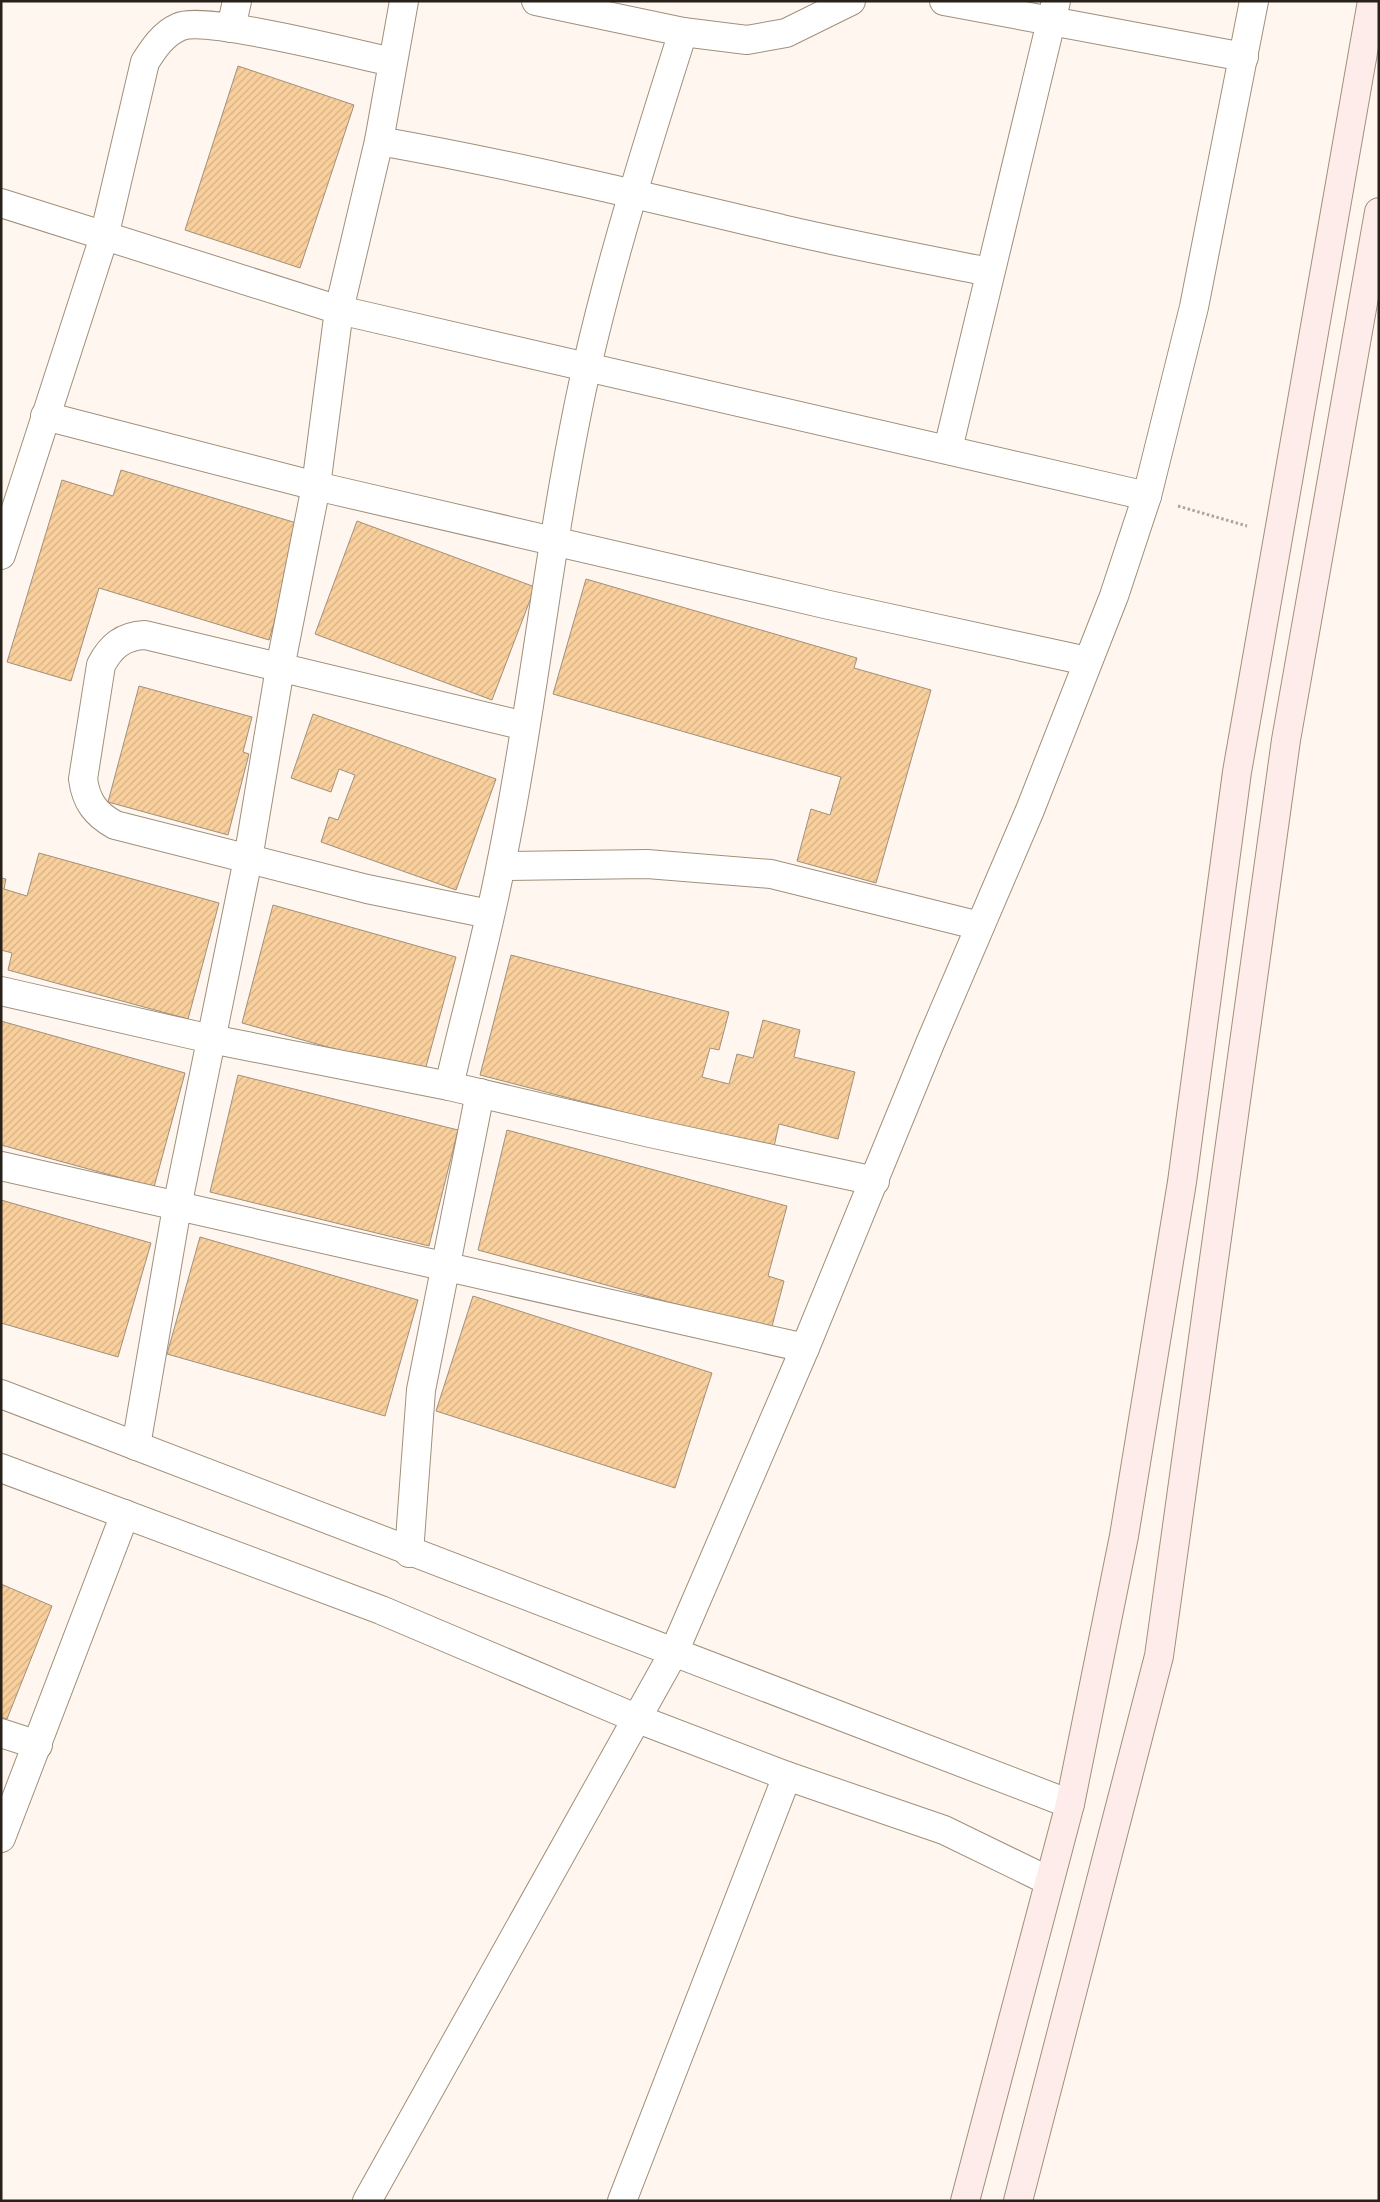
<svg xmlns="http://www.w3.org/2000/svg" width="1380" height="2202" font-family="'Work Sans',sans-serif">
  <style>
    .building { fill: url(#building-hatch); stroke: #a1907c }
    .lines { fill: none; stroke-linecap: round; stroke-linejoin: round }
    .street-casing { stroke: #a08f7b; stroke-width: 30 }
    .secondary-casing { stroke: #a08f7b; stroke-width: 30 }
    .path { stroke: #ada69e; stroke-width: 3; stroke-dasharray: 2.5 2.5; stroke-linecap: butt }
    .street { stroke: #fff; stroke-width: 28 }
    .secondary { stroke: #feeceb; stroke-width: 28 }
  </style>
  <defs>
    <pattern id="building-hatch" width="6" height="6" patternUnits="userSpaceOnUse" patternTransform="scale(1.25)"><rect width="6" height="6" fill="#f9cf9c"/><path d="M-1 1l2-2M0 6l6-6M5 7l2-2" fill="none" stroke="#d5b186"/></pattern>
  </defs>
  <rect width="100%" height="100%" fill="#fff7ef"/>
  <g class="building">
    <polygon points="238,66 354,105 300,268 185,230"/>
    <polygon points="121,470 303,525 269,640 99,588 71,681 7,662 62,480 113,496"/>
    <polygon points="357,521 535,587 492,700 315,634"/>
    <polygon points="586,579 857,658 854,668 931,690 876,883 797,861 811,809 830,815 841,777 553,694"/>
    <polygon points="139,686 252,717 243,752 249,754 228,835 108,802"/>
    <polygon points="313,714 496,779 456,890 321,842 329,817 338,820 355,775 339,769 331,792 291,778"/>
    <polygon points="39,853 219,903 188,1019 8,970 12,953 1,950 1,878 6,879 4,889 27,896"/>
    <polygon points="273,905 456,957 424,1074 242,1023"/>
    <polygon points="511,955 729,1012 719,1050 710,1048 702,1077 729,1084 737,1054 753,1058 763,1020 800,1030 794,1057 855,1072 838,1139 779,1124 773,1151 480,1075"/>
    <polygon points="1,1021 185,1073 154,1187 1,1145"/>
    <polygon points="238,1075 458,1130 429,1246 210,1192"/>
    <polygon points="507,1130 787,1206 768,1276 784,1281 771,1330 478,1250"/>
    <polygon points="1,1200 151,1243 118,1357 1,1323"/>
    <polygon points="200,1237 418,1300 385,1416 167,1354"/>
    <polygon points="473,1296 712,1373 675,1488 436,1411"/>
    <polygon points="1,1584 52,1606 7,1719 1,1717"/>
  </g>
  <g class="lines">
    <defs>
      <g id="street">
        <polyline points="536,1 683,32 747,40 786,33 851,1"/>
        <polyline points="944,1 1244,57"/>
        <polyline points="231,28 237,1"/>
        <path d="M379,141C515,165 648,197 782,229C851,245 920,258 989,272"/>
        <polyline points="1,203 339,310 1147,496"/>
        <polyline points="45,416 316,486 829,605 1087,661"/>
        <polyline points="948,449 1056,1"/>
        <path d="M1,555L104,237L145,62C154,48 163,34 179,27C204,15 356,54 392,62"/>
        <polyline points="501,866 647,864 771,874 980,926"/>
        <path d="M489,914L367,889L115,825C95,814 86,801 83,779L101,665C111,646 123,636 145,635L525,726"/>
        <polyline points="1,991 211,1039 449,1086 650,1133 875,1181"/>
        <path d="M449,1086C466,1012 487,938 501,864C535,699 550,530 587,366C613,253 648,142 683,32"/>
        <polyline points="1,1166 805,1348"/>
        <polyline points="1,1394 1070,1804"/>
        <polyline points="136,1446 177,1207 248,859 280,668 316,486 339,310 379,141 404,1"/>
        <polyline points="1,1468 381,1610 638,1719 787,1776 944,1830 1049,1881"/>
        <polyline points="409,1553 421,1390 480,1093"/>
        <polyline points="1,1733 38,1745"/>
        <polyline points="1,1838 125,1514"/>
        <polyline points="367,2201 674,1652 805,1348 931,1041 1030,810 1114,596 1147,496 1194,307 1254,1"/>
        <polyline points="622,2201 787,1776"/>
      </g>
      <g id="secondary">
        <polyline points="965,2201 1070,1804 1124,1536 1182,1182 1237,772 1372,1"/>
        <polyline points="1018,2201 1159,1656 1286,740 1379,212"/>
      </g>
    </defs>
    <use href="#street" class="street-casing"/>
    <use href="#secondary" class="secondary-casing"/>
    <polyline class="path" points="1178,506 1247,526"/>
    <use href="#street" class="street"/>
    <use href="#secondary" class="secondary"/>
  </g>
  <rect width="1380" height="2202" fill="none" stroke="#272119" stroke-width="5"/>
</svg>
